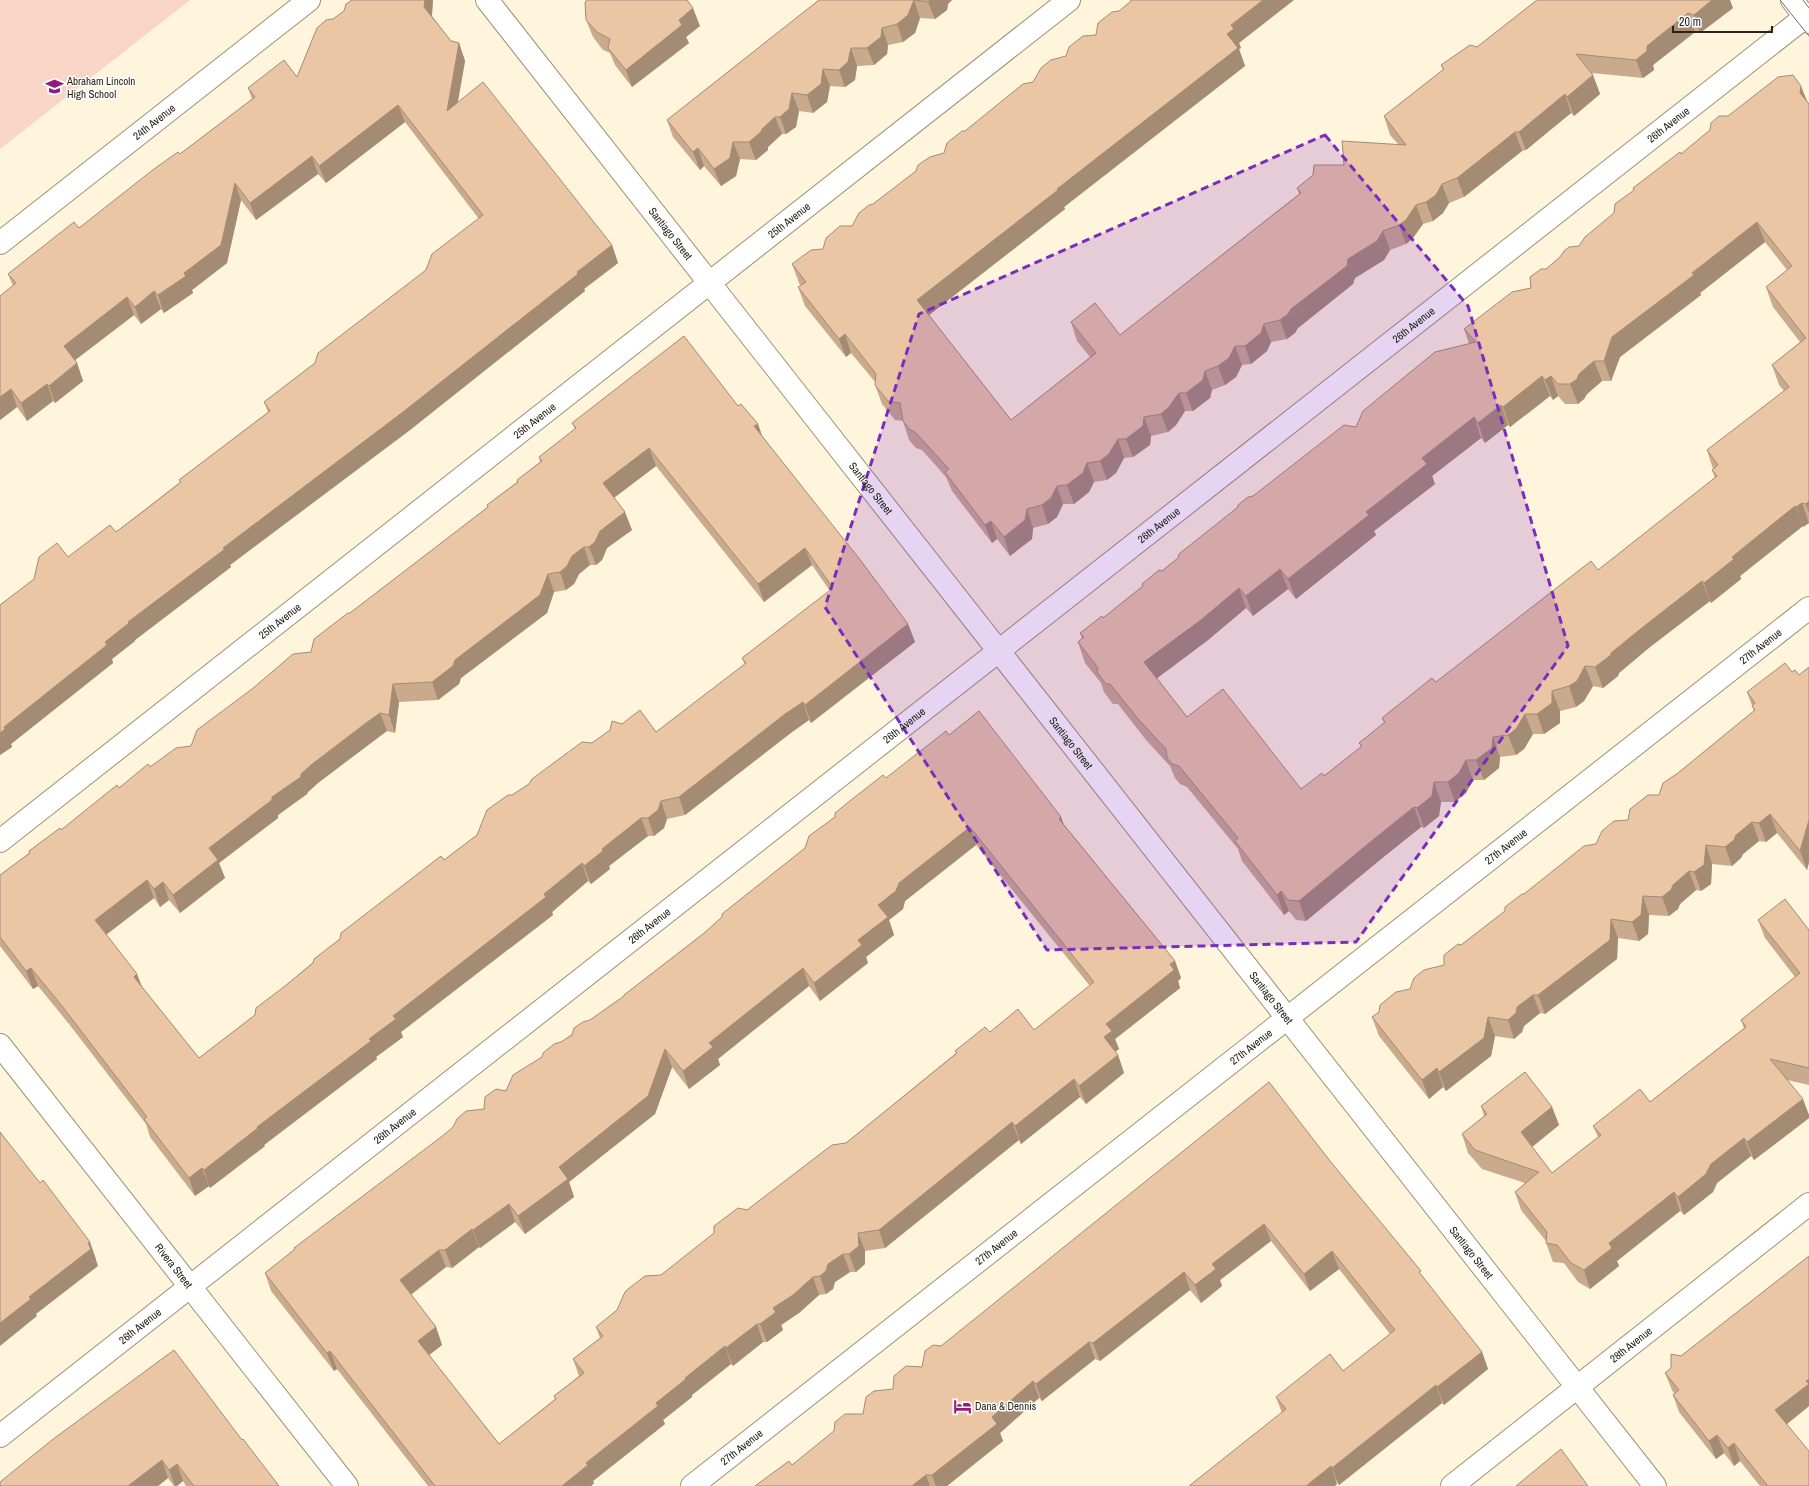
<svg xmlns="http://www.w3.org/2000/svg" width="1809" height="1486" font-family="'Archivo Narrow',sans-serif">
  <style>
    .green { fill: #f9d5c6 }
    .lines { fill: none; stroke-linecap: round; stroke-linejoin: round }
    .street-casing { stroke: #9e9276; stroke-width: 24 }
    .secondary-casing { stroke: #9e9276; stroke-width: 24 }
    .street { stroke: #fff; stroke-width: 22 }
    .secondary { stroke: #fff; stroke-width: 22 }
    .tram { stroke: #746e5e; stroke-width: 1 }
    .wall { fill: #c9aa8d; fill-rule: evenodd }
    .shaded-wall { fill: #a48b73 }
    .building { fill: #eac6a4; stroke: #a48b73; fill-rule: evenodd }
    .marked { fill: #7b2cbf; fill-opacity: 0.2; stroke: #7b2cbf; stroke-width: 3; stroke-dasharray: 8 5; stroke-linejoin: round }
    .labels { text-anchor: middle; stroke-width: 3; stroke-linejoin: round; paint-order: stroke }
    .poi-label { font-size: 11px; fill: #272318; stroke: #fff; text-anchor: start }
    .street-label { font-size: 11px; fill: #272318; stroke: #fff }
  </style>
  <rect width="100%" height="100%" fill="#fff4dc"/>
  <polygon class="green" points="0,0 190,0 0,149"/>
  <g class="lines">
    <defs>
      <g id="street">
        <path id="s1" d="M487,0L1655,1486"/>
        <path id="s2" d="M0,243L309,0"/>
        <path id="s3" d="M0,841L1069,0"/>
        <path id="s4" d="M0,1045L347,1486"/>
        <path id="s5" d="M0,1436L1809,14"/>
        <path id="s6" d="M692,1486L1809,608"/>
        <path id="s7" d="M1452,1486L1809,1204"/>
      </g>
      <polyline id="secondary" points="1792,0 1809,22"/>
    </defs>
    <use href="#street" class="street-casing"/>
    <use href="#secondary" class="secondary-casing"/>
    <use href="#street" class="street"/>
    <use href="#secondary" class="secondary"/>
    <g class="tram">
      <polyline points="1780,0 1809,36"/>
      <polyline points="1803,0 1809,8"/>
    </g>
  </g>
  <g class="wall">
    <polygon points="819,0 952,0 948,4 947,10 935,19 920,18 915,33 903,42 888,45 887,54 874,65 857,66 855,80 845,87 830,86 827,102 813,113 799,111 796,127 786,134 782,134 768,147 768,150 756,160 740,159 736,176 721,186 704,166 700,170 673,137 667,120"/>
    <polygon points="1537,0 1733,8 1700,33 1695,32 1653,65 1654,70 1643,78 1592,73 1600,94 1574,116 1571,113 1526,150 1522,151 1464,197 1449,203 1443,213 1433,221 1423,224 1413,238 1406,244 1390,250 1384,260 1355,278 1353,284 1298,328 1295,333 1287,339 1271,342 1267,351 1251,364 1242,365 1236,377 1225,385 1212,390 1210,398 1193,411 1185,411 1176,425 1168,432 1151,436 1150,445 1133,457 1124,458 1116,473 1107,480 1094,482 1089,492 1074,504 1063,504 1057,517 1048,524 1033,528 1032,539 1010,556 997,539 992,543 952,491 946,477 922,450 916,448 909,440 903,421 895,420 882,404 875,385 876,383 851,353 846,357 805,306 798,287 801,286 799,283 792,264 823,249 852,226 873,204 944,153 965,131 1239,43 1241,48 1239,49 1245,66 1064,207 1065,209 929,315 1011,420 1090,357 1077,341 1071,322 1120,335 1299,194 1297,188 1344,165 1398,144 1390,135 1384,116 1443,70 1441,65 1477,47"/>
    <polygon points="433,1 432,16 451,41 459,43 465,61 458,102 612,245 618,263 584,289 585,291 410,430 230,565 231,567 135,640 135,641 112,659 113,663 11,744 12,747 0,755 0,605 68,557 116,532 180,482 179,480 268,412 264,402 315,363 426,270 479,219 405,122 326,183 318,174 256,220 241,200 227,263 192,290 193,293 164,313 161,309 141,324 134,315 75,360 77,363 83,381 55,403 53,401 27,421 17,407 0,420 0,296 13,286 8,274 79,228 180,154 252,99 248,88 297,77"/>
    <polygon points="586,20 700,26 686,37 689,43 632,87 615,65 610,53 603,50 593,37"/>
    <path d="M1807,101L1809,104V523L1803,527V526L1740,576L1741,579L1711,603L1710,601L1650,647L1619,673L1618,676L1603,688L1593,686L1584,701L1576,707L1560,711V723L1544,734H1533L1524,749L1516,755L1500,757L1499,768L1484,780H1473L1466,793L1455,802H1441L1439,816L1424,828L1421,827L1381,859L1306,921L1296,920L1289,911L1284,915L1242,861L1238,849L1187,787L1180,784L1175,778L1170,766L1146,740L1118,704H1113L1104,692L1101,683L1085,663L1078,642L1082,639L1080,633L1103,618L1143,586L1142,584L1162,571L1253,496L1356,427L1469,344L1464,329L1531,288L1546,269L1579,246L1614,213L1634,190L1633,188L1681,154L1728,116ZM1765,242L1787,270L1766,287L1773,307L1800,342L1772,365L1779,385L1784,391L1707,450L1713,469L1712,470L1715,478L1598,570L1436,682L1382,718L1384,723L1359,743L1361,747L1324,776L1301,789L1187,717L1157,678L1208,640L1246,608L1253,616L1288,589L1296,599L1376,535L1374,531L1435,484L1432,476L1481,438L1485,443L1508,425L1510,427L1550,396L1553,400L1558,396L1565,404H1578L1584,399L1587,394L1602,381H1611L1620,357L1701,295L1700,293Z"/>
    <path d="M738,406L758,424L762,436L908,624L915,642L811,723L809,720L792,732L685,815L667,819L664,828L654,836H648L609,866L610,869L591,884L588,881L552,912L553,915L401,1032L403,1037L376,1057L377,1059L264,1145L265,1146L210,1188L209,1186L195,1196L150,1137L146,1124L69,1024L38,986L33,989L0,946V875L29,853V851L61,830L119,788L150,767L191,746L311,652L350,613L488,507L487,505L517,482V480L540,462L539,457L575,429L572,423ZM656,466L764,602L812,565L830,591L742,658L745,665L656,732L592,743L512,795L477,835L340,939L285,986L255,1015L199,1058L142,987L106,934L154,898L160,907L169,900L180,913L225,878L219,863L278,818V815L307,794L308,792L318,783L372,741L387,731L395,733L399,702L438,700L459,684L461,678L547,613L554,592L566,590L574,584L579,574L590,565H596L602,560L607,548L632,530L614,497Z"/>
    <polygon points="1809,667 1809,862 1807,870 1777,833 1766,842 1759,841 1743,854 1741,858 1732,866 1712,864 1711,884 1701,891 1696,890 1680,904 1678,909 1669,916 1649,915 1648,934 1639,941 1618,938 1617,959 1545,1014 1540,1013 1524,1026 1522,1032 1514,1039 1495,1036 1491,1056 1446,1091 1443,1087 1429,1099 1379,1036 1372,1017 1410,989 1444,965 1461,945 1505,911 1524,894 1596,844 1628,820 1659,795 1678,773 1754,711 1747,692 1792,672 1799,675"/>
    <path d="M949,735L1065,826L1175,961L1181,978L1178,981L1180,988L1115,1039L1119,1049L1115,1052L1118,1055L1124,1073L1086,1104L1080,1097L1021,1144L1019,1140L885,1248L865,1251V1264L856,1272H850L835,1282L833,1289L826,1294L819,1295L799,1313L781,1325L783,1330L767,1342H763L733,1366L731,1364L692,1395V1397L663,1420L665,1424L593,1481L594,1483L591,1486H428L337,1369L334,1371L271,1291L265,1273L295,1250L294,1248L484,1109L506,1091L542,1057L590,1020L624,996V995L703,934L805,848L886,778ZM976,845L1090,986L1034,1030L990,1032L955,1051L956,1053L846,1143L747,1210L661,1275L596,1327L600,1338L573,1359L579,1376L554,1396L555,1399L499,1444L429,1355L442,1345L436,1327L411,1295L446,1267L452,1268L479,1247L480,1248L515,1222L525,1234L574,1197L569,1182L655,1114L672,1067L689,1089L720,1065L718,1059L809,986L820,1001L868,963L866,957L894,935L889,920L903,909L905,901Z"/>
    <polygon points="1758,920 1809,930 1809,1085 1787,1080 1809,1115 1809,1118 1754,1160 1751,1156 1717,1183 1713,1192 1684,1215 1680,1211 1617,1261 1619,1266 1590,1289 1578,1282 1564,1263 1553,1262 1546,1243 1546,1241 1521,1210 1515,1192 1525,1183 1482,1169 1468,1153 1462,1134 1484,1116 1481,1106 1552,1107 1559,1125 1532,1147 1552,1173 1598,1137 1593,1126 1650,1102 1744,1028 1741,1020 1795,977 1765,938"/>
    <polygon points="1330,1161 1482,1352 1488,1369 1444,1405 1442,1403 1339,1485 1282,1413 1276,1397 1343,1371 1390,1334 1339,1269 1310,1291 1271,1241 1220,1280 1222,1286 1201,1303 1190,1290 1100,1361 1095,1359 1042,1401 1039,1398 1000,1433 1003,1441 947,1486 755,1486 792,1465 863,1414 893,1389 922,1367 941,1346"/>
    <polygon points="1809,1256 1809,1406 1787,1424 1809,1486 1760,1486 1740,1461 1734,1466 1724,1453 1716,1459 1679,1412 1673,1395 1674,1393 1672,1390 1665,1373 1671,1368 1681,1356"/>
    <polygon points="242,1440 279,1486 186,1486 183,1481 177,1486 174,1486 168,1478 158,1486 0,1486"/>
  </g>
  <g class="shaded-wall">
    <polygon points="425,0 433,0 433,1 431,24 424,7"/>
    <polygon points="914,0 920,18 915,33 903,42 897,24"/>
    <polygon points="930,0 952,0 948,4 947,10 935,19 928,2"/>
    <polygon points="1263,0 1294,0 1239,43 1241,48 1239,49 1245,66 1064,207 1065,209 924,319 917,300 1057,189 1227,34 1231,25"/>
    <polygon points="1712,0 1730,0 1733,8 1700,33 1694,15"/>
    <polygon points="693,8 700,26 686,37 689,43 632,87 626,70 679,20"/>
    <polygon points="1688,13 1695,32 1653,65 1654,70 1643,78 1636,60 1647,46"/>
    <polygon points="882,28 888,45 887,54 874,65 867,48"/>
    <polygon points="459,43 465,61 453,128 447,111"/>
    <polygon points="851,48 857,66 855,80 845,87 839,70"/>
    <polygon points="823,69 830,86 827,102 813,113 807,95"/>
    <polygon points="1593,75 1600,94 1574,116 1567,97"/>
    <polygon points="1801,86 1809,106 1800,93"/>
    <polygon points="792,93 799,111 796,127 786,134 780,117"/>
    <polygon points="1565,94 1571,113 1526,150 1519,132"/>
    <polygon points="398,105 405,122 326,183 319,166"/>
    <polygon points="775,117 782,134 768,147 768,150 756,160 749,142"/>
    <polygon points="1515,132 1522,151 1464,197 1457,178"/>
    <polygon points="733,142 740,159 736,176 721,186 714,169"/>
    <polygon points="698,148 704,166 700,170 693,152"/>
    <polygon points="312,156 318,174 256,220 250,203"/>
    <polygon points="235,183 241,200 227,263 192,290 193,293 164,313 158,295 184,273"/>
    <polygon points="1442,184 1449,203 1443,213 1433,221 1426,202"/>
    <polygon points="1416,205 1423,224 1413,238 1406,244 1399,225"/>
    <polygon points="1757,222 1765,242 1700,293 1701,295 1620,357 1611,381 1604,361 1612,337"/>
    <polygon points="1383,231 1390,250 1384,260 1355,278 1353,284 1298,328 1295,333 1287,339 1280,320 1291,309 1348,259"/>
    <polygon points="612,245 618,263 584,289 585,291 410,430 230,565 231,567 135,640 135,641 112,659 113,663 11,744 12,747 0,755 0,733 4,727 128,622"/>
    <polygon points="154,291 161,309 141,324 135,307"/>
    <polygon points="127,297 134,315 70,364 64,346"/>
    <polygon points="1264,324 1271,342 1267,351 1251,364 1245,346"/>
    <polygon points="845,334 851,353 846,357 839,339"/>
    <polygon points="1235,346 1242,365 1236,377 1225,385 1218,366"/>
    <polygon points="1594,361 1602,381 1587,394 1584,399 1578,404 1570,384 1579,374"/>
    <polygon points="77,363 83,381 55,403 49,386"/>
    <polygon points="1205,371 1212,390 1210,398 1193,411 1186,393"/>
    <polygon points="1542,376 1550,396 1510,427 1503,407"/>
    <polygon points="1551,376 1558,396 1553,400 1545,380"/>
    <polygon points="47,384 53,401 27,421 21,403"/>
    <polygon points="11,389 17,407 0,420 0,397"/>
    <polygon points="1179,393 1185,411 1176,425 1168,432 1161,414"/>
    <polygon points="1501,405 1508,425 1485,443 1478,423"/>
    <polygon points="1144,417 1151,436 1150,445 1133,457 1126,439"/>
    <polygon points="1474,417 1481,438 1432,476 1435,484 1374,531 1376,535 1296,599 1288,579 1366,512 1422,458"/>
    <polygon points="758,424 764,442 754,426"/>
    <polygon points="1118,439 1124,458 1116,473 1107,480 1100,461"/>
    <polygon points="649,448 656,466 610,501 603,483"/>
    <polygon points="1087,463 1094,482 1089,492 1074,504 1067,485"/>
    <polygon points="1057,486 1063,504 1057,517 1048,524 1042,505"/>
    <polygon points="1809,501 1809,513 1806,504"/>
    <polygon points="1802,503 1809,523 1803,527 1796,507"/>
    <polygon points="1795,506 1803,526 1740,576 1741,579 1711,603 1704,583 1732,557"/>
    <polygon points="1027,509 1033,528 1032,539 1010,556 1004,537"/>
    <polygon points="625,512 632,530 607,548 602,560 596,565 589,547 600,531"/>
    <polygon points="991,521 997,539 992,543 985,525"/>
    <polygon points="584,547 590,565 579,574 574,584 566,590 560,572 572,556"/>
    <polygon points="805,548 812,565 764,602 758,584"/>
    <polygon points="1280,569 1288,589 1253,616 1246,596"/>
    <polygon points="548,574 554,592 547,613 461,678 459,684 438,700 432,682"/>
    <polygon points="1702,581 1710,601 1650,647 1619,673 1618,676 1603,688 1595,667 1611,653 1643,627"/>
    <polygon points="1239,588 1246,608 1208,640 1152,682 1144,662"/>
    <polygon points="908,624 915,642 811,723 805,705"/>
    <polygon points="1585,666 1593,686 1584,701 1576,707 1569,686"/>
    <polygon points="393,684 399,702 395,733 389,715"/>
    <polygon points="1552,691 1560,711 1560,723 1544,734 1537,714"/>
    <polygon points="803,702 809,720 792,732 685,815 679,797 785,714"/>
    <polygon points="380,713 387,731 318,783 308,792 307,794 278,815 278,818 219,863 225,878 180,913 173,895 209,848 272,797 311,765"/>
    <polygon points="1525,714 1533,734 1524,749 1516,755 1508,735"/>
    <polygon points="1493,737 1500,757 1499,768 1484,780 1476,760"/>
    <polygon points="1466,760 1473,780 1466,793 1455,802 1448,782"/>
    <polygon points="1434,782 1441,802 1439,816 1424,828 1417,808"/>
    <polygon points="661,801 667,819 664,828 654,836 648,818"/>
    <polygon points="1414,807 1421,827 1381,859 1306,921 1299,901 1374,839"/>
    <polygon points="1770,814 1777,833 1766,842 1759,823"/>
    <polygon points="1061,817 1068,835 1059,819"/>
    <polygon points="641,818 648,836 609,866 610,869 591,884 584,866 602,849"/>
    <polygon points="1809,820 1809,862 1807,870 1800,851"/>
    <polygon points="1752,822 1759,841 1743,854 1741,858 1732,866 1725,847 1736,835"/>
    <polygon points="970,827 976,845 905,901 903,909 889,920 894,935 866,957 868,963 820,1001 814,983 878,905 899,883"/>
    <polygon points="1706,845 1712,864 1711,884 1701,891 1694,872"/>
    <polygon points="582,863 588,881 552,912 553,915 401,1032 403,1037 376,1057 377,1059 264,1145 265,1146 210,1188 204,1170 257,1127 369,1039 393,1016 544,894"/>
    <polygon points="1689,871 1696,890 1680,904 1678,909 1669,916 1662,897 1673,885"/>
    <polygon points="147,880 154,898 102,938 95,920"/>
    <polygon points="163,882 169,900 160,907 154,889"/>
    <polygon points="1281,891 1289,911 1284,915 1277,895"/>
    <polygon points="1643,896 1649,915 1648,934 1639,941 1632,922"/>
    <polygon points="1611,919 1618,938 1617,959 1545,1014 1538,995"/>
    <polygon points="1175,961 1181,978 1178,981 1180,988 1115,1039 1119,1049 1110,1055 1104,1037 1106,1024"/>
    <polygon points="31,968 38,986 33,989 26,971"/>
    <polygon points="803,968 809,986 718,1059 720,1065 689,1089 683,1071 709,1043"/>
    <polygon points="137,974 144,992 134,977"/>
    <polygon points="1533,995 1540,1013 1524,1026 1522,1032 1514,1039 1508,1020 1517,1007"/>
    <polygon points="1488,1017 1495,1036 1491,1056 1446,1091 1439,1072"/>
    <polygon points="665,1049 672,1067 655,1114 569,1182 574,1197 525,1234 518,1216 559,1167"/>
    <polygon points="1118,1055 1124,1073 1086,1104 1079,1086"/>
    <polygon points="1437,1068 1443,1087 1429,1099 1422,1080"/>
    <polygon points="1074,1079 1080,1097 1021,1144 1015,1126"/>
    <polygon points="1803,1099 1809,1115 1809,1118 1754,1160 1747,1142"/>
    <polygon points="1552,1107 1559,1125 1527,1151 1521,1132"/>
    <polygon points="1012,1122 1019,1140 885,1248 879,1230"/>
    <polygon points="1744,1138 1751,1156 1717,1183 1713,1192 1684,1215 1678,1197 1711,1164"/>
    <polygon points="202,1168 209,1186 195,1196 189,1178"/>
    <polygon points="1674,1192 1680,1211 1617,1261 1619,1266 1590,1289 1584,1270 1609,1243"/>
    <polygon points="509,1204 515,1222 480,1248 473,1230"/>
    <polygon points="1264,1224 1271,1241 1220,1280 1222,1286 1201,1303 1195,1285 1212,1264"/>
    <polygon points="472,1229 479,1247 452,1268 445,1250"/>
    <polygon points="858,1233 865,1251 865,1264 856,1272 849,1254"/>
    <polygon points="90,1242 96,1259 96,1260 98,1266 36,1314 37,1316 0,1346 0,1323"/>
    <polygon points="439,1250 446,1267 406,1298 400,1280"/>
    <polygon points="1332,1251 1339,1269 1310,1291 1304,1274"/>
    <polygon points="843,1254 850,1272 835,1282 833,1289 826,1294 820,1276 828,1264"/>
    <polygon points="1184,1272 1190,1290 1100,1361 1093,1343"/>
    <polygon points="813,1277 819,1295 799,1313 781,1325 783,1330 767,1342 760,1324 773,1308"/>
    <polygon points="757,1324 763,1342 733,1366 726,1348"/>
    <polygon points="436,1327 442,1345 424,1359 418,1341"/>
    <polygon points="1089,1342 1095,1359 1042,1401 1036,1384"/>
    <polygon points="725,1346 731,1364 692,1395 692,1397 663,1420 665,1424 593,1481 594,1483 591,1486 562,1486 586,1463 685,1378"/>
    <polygon points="330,1351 337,1369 334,1371 327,1353"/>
    <polygon points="1482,1352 1488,1369 1444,1405 1437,1387"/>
    <polygon points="1809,1379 1809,1406 1782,1428 1775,1410"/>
    <polygon points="1033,1381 1039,1398 1000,1433 1003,1441 947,1486 936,1486 932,1475 992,1417"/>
    <polygon points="1436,1385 1442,1403 1339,1485 1332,1468"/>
    <polygon points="1717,1435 1724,1453 1716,1459 1709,1441"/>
    <polygon points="1734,1443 1740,1461 1734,1466 1728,1448"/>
    <polygon points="162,1460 168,1478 158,1486 128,1486"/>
    <polygon points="177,1464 183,1481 177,1486 175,1486 169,1470"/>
    <polygon points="1331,1466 1337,1484 1335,1486 1306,1486"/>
    <polygon points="926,1475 930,1486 913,1486 913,1485"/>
  </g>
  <g class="building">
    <polygon points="352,0 425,0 424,7 451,41 459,43 447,111 483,82 612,245 577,272 578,274 403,412 223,548 225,549 128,622 129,623 105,642 107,645 4,727 5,729 0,733 0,605 34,579 39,557 57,543 68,557 110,525 116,532 145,510 181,482 179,480 270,411 264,402 315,363 318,353 426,270 432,254 483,215 398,105 319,166 312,156 250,203 235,183 221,245 184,273 186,276 158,295 154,291 135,307 127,297 64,346 77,363 49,386 47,384 21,403 11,389 0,397 0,296 16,283 8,274 74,222 79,228 154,169 178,152 180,154 255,97 248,88 284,60 297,77 317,28 326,20 333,19 344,11 346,4"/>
    <polygon points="587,0 687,0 693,8 679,20 682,25 626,70 608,48 610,39 597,32 586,20 585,2"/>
    <polygon points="819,0 930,0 928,2 914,0 908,15 897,24 882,28 881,37 867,48 851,48 848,62 839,70 823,69 821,84 807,95 792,93 789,109 780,117 775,117 762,129 761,132 749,142 733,142 730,158 714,169 698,148 693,152 667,120"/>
    <polygon points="1131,0 1263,0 1231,25 1234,29 1227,34 1238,48 1057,189 1058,190 917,300 1011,420 1096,353 1071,322 1095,303 1120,335 1301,193 1297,188 1313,175 1314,165 1344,165 1342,141 1406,145 1384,116 1444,69 1441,65 1470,45 1477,47 1537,0 1712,0 1694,15 1688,13 1647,46 1647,51 1636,60 1576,54 1593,75 1567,97 1565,94 1519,132 1515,132 1457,178 1442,184 1436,195 1426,202 1416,205 1406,220 1399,225 1383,231 1377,241 1348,259 1347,266 1291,309 1288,314 1280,320 1264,324 1261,333 1245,346 1235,346 1229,358 1218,366 1205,371 1203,380 1186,393 1179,393 1169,407 1161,414 1144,417 1143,426 1126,439 1118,439 1109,454 1100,461 1087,463 1083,473 1067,485 1057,486 1051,498 1042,505 1027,509 1025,520 1004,537 991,521 985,525 945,472 949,469 915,432 909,429 903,421 900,403 888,401 875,385 876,374 845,334 839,339 798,287 806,282 792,264 811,250 823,249 826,238 840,226 852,226 859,213 869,205 873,204 916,171 918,165 930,157 944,153 947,143 962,131 965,131 1023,84 1033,82 1041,68 1051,60 1066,56 1069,47 1083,36 1096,35 1098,23 1112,12 1119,11 1130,2"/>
    <path d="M1793,75L1801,86L1800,93L1809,104V501L1806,504L1802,503L1796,507L1795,506L1732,557L1734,559L1704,583L1702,581L1643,627L1611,653V655L1595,667L1585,666L1577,681L1569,686L1552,691V703L1537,714H1525L1516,729L1508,735L1493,737L1492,748L1476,760H1466L1459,773L1448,782H1434L1432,796L1417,808L1414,807L1374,839L1299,901L1288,900L1281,891L1277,895L1235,841L1238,838L1179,766L1172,764L1167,758L1166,749L1139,720L1110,684H1106L1097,672L1098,668L1078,642L1084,637L1080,633L1102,616L1103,618L1143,586L1142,584L1159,570L1162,571L1178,558L1179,554L1238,507V505L1248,497L1253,496L1344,425L1356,427L1363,411L1435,352L1476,342L1464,329L1512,292L1531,288L1530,277L1541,269H1546L1560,257L1564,251L1569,247L1579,246L1585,237L1614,213L1615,204L1634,190L1633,188L1680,152L1681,154L1710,130L1711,123L1719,116H1728L1778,77ZM1757,222L1792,266L1766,287L1806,338L1772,365L1789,387L1707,450L1718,465L1712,470L1717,476L1598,570L1591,561L1436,682L1432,678L1382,718L1385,722L1359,743L1362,746L1324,776L1322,773L1301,789L1223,689L1187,717L1144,662L1201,620L1239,588L1246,596L1280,569L1288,579L1369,515L1366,512L1427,464L1422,458L1474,417L1478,423L1501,405L1503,407L1542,376L1545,380L1551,376L1558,384H1570L1577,379L1579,374L1594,361H1604L1612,337L1694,275L1692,273Z"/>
    <path d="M684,336L738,406L741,404L758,424L754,426L861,561L908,624L805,705L803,702L785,714L679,797L661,801L658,810L648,818H641L602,849L603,851L584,866L582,863L544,894L546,897L393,1016L396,1019L369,1039L371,1041L257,1127L258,1128L204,1170L202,1168L189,1178L144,1119L147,1117L62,1006L31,968L26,971L0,937V875L30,853L29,851L60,828L61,830L117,785L119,788L148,764L150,767L176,748L191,746L197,730L252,689L293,654L311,652L314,639L348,613H350L488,507L487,505L518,482L517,480L542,461L539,457L576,428L572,423ZM649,448L758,584L805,548L833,588L742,658L746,663L656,732L640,710L622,724L612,721L610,730L592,743L582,742L532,779L529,784L512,795H508L487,810L477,835L444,860L441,856L341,933L340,939L314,959L313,963L285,986L256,1008L255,1015L199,1058L134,977L137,974L95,920L147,880L154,889L163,882L173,895L218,860L209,848L272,800V797L301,777V774L311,765L366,723L380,713L389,715L393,684L432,682L453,666L455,660L540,595L548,574L560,572L567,566L572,556L584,547H589L595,542L600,531L625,512L603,483Z"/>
    <polygon points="1785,663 1792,672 1795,670 1799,675 1809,667 1809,820 1800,851 1770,814 1759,823 1752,822 1736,835 1734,840 1725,847 1706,845 1704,865 1694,872 1689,871 1673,885 1671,890 1662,897 1643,896 1641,915 1632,922 1611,919 1610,940 1538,995 1533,995 1517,1007 1516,1013 1508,1020 1488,1017 1484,1038 1439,1072 1437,1068 1422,1080 1372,1017 1379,1012 1380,1005 1396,992 1410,989 1414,978 1424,970 1444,965 1444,955 1458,944 1461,945 1505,911 1505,907 1522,894 1524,894 1584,846 1596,844 1602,831 1614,821 1628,820 1630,809 1648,795 1659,795 1663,783 1678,773 1755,710 1752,706 1755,703 1747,692"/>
    <path d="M979,711L1061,817L1059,819L1175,961L1170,964L1174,970L1106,1024L1112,1031L1104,1037L1118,1055L1079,1086L1074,1079L1015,1126L1012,1122L879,1230L858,1233L859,1246L849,1254H843L828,1264L826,1271L820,1276L813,1277L793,1295L773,1308L776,1312L760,1324H757L726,1348L725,1346L685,1378L686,1379L656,1403L658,1406L586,1463L588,1465L562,1486H435L330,1351L327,1353L265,1273L295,1249L294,1248L445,1134L453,1127L457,1119L466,1111L484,1109L485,1097L496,1089L506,1091L513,1075L542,1057L543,1053L554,1044L561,1042L572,1035L574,1028L583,1022L590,1020L624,996V995L703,934L722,917V914L805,848L809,836L835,817V813L846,804L883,775L886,778L946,731L949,735ZM970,827L1094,982L1034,1030L1018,1009L990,1032L985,1027L955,1051L957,1053L846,1143L832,1145L747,1210L738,1208L714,1226V1233L661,1275L645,1276L628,1289L625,1292L617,1310L596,1327L603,1336L573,1359L584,1373L554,1396L556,1399L499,1444L418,1341L436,1327L400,1280L439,1250H445L472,1229L473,1230L509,1204L518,1216L568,1179L559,1167L648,1096L665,1049L683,1071L713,1047L709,1043L803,968L814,983L862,945L858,940L888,917L878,905L896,891L899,883Z"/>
    <polygon points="1785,899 1809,930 1809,1068 1770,1059 1803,1099 1747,1142 1744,1138 1711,1164 1706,1174 1678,1197 1674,1192 1609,1243 1612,1248 1584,1270 1571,1263 1557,1245 1546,1243 1547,1232 1515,1192 1539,1172 1475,1150 1462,1134 1487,1114 1481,1106 1525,1072 1552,1107 1521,1132 1552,1173 1601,1135 1593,1126 1640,1089 1650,1102 1746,1027 1741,1020 1800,973 1758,920"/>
    <polygon points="1269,1082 1330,1161 1421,1271 1419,1272 1482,1352 1437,1387 1436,1385 1332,1468 1331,1466 1306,1486 1189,1486 1286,1409 1276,1397 1330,1354 1343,1371 1395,1330 1332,1251 1304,1274 1264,1224 1212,1264 1216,1269 1195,1285 1184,1272 1093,1343 1089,1342 1036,1384 1033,1381 992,1417 997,1424 932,1475 926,1475 913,1485 913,1486 755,1486 789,1461 792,1465 834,1431 835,1422 845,1414 863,1414 866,1397 874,1391 893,1389 894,1376 906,1366 922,1367 925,1351 933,1345 941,1346"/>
    <polygon points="0,1132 40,1183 43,1180 90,1242 88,1243 91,1249 29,1297 31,1299 0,1323"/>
    <polygon points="1809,1256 1809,1379 1806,1381 1809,1384 1775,1410 1809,1451 1809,1486 1766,1486 1767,1485 1734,1443 1728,1448 1717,1435 1709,1441 1673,1395 1679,1390 1665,1373 1671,1368 1671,1354 1681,1356"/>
    <polygon points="174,1350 242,1440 243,1439 279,1486 194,1486 177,1464 169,1470 162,1460 128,1486 0,1486 0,1482 52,1440"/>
    <polygon points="1561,1449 1588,1486 1516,1486"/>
  </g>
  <path class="marked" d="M1325,135L1468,306L1568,646L1356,942L1047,950L825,607L919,314Z"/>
  <defs>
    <symbol id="school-bare" viewBox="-9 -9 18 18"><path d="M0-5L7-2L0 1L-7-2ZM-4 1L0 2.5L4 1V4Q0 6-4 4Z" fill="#911b7a" stroke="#fff" stroke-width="2.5" paint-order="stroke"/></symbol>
    <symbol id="hotel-bare" viewBox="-9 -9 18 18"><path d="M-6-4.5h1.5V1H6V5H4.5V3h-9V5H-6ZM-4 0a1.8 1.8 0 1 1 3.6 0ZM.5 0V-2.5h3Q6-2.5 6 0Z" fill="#911b7a" stroke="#fff" stroke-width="2.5" paint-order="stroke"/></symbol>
  </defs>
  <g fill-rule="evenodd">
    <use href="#school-bare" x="42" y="74" width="25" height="25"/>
    <use href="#hotel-bare" x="950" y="1394" width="25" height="25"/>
  </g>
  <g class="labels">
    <g class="poi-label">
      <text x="67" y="85">Abraham Lincoln<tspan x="67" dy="13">High School</tspan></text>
      <text x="975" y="1410">Dana &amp; Dennis</text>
    </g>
    <g class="street-label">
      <text dy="4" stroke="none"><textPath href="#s2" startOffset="196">24th Avenue</textPath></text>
      <text dy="4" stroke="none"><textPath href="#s5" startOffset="2122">26th Avenue</textPath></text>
      <text dy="4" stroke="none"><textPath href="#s3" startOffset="1004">25th Avenue</textPath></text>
      <text dy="4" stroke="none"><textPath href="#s1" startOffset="297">Santiago Street</textPath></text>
      <text dy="4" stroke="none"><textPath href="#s5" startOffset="1798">26th Avenue</textPath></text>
      <text dy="4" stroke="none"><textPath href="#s3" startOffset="680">25th Avenue</textPath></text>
      <text dy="4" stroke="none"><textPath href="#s1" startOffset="621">Santiago Street</textPath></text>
      <text dy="4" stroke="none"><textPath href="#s5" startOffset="1474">26th Avenue</textPath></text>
      <text dy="4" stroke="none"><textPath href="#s3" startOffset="356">25th Avenue</textPath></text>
      <text dy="4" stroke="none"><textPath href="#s6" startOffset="1359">27th Avenue</textPath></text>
      <text dy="4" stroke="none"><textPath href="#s5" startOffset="1150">26th Avenue</textPath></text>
      <text dy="4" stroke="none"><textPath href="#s1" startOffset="945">Santiago Street</textPath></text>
      <text dy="4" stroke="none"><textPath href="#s6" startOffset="1035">27th Avenue</textPath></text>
      <text dy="4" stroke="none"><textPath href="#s5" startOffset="826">26th Avenue</textPath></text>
      <text dy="4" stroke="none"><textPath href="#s1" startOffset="1269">Santiago Street</textPath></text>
      <text dy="4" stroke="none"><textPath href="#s6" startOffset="711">27th Avenue</textPath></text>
      <text dy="4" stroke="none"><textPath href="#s5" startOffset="502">26th Avenue</textPath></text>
      <text dy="4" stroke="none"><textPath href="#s6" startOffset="387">27th Avenue</textPath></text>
      <text dy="4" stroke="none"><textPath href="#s1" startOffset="1593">Santiago Street</textPath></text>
      <text dy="4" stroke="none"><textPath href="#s4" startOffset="281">Rivera Street</textPath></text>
      <text dy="4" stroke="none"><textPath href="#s5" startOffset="178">26th Avenue</textPath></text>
      <text dy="4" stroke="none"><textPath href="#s7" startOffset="228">28th Avenue</textPath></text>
      <text dy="4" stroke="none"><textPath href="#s6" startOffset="63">27th Avenue</textPath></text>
    </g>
  </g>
  <path d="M1673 26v6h99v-6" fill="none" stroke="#272318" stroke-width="2"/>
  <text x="1679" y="26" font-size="12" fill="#272318" stroke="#ffffff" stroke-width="3" paint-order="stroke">20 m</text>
</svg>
